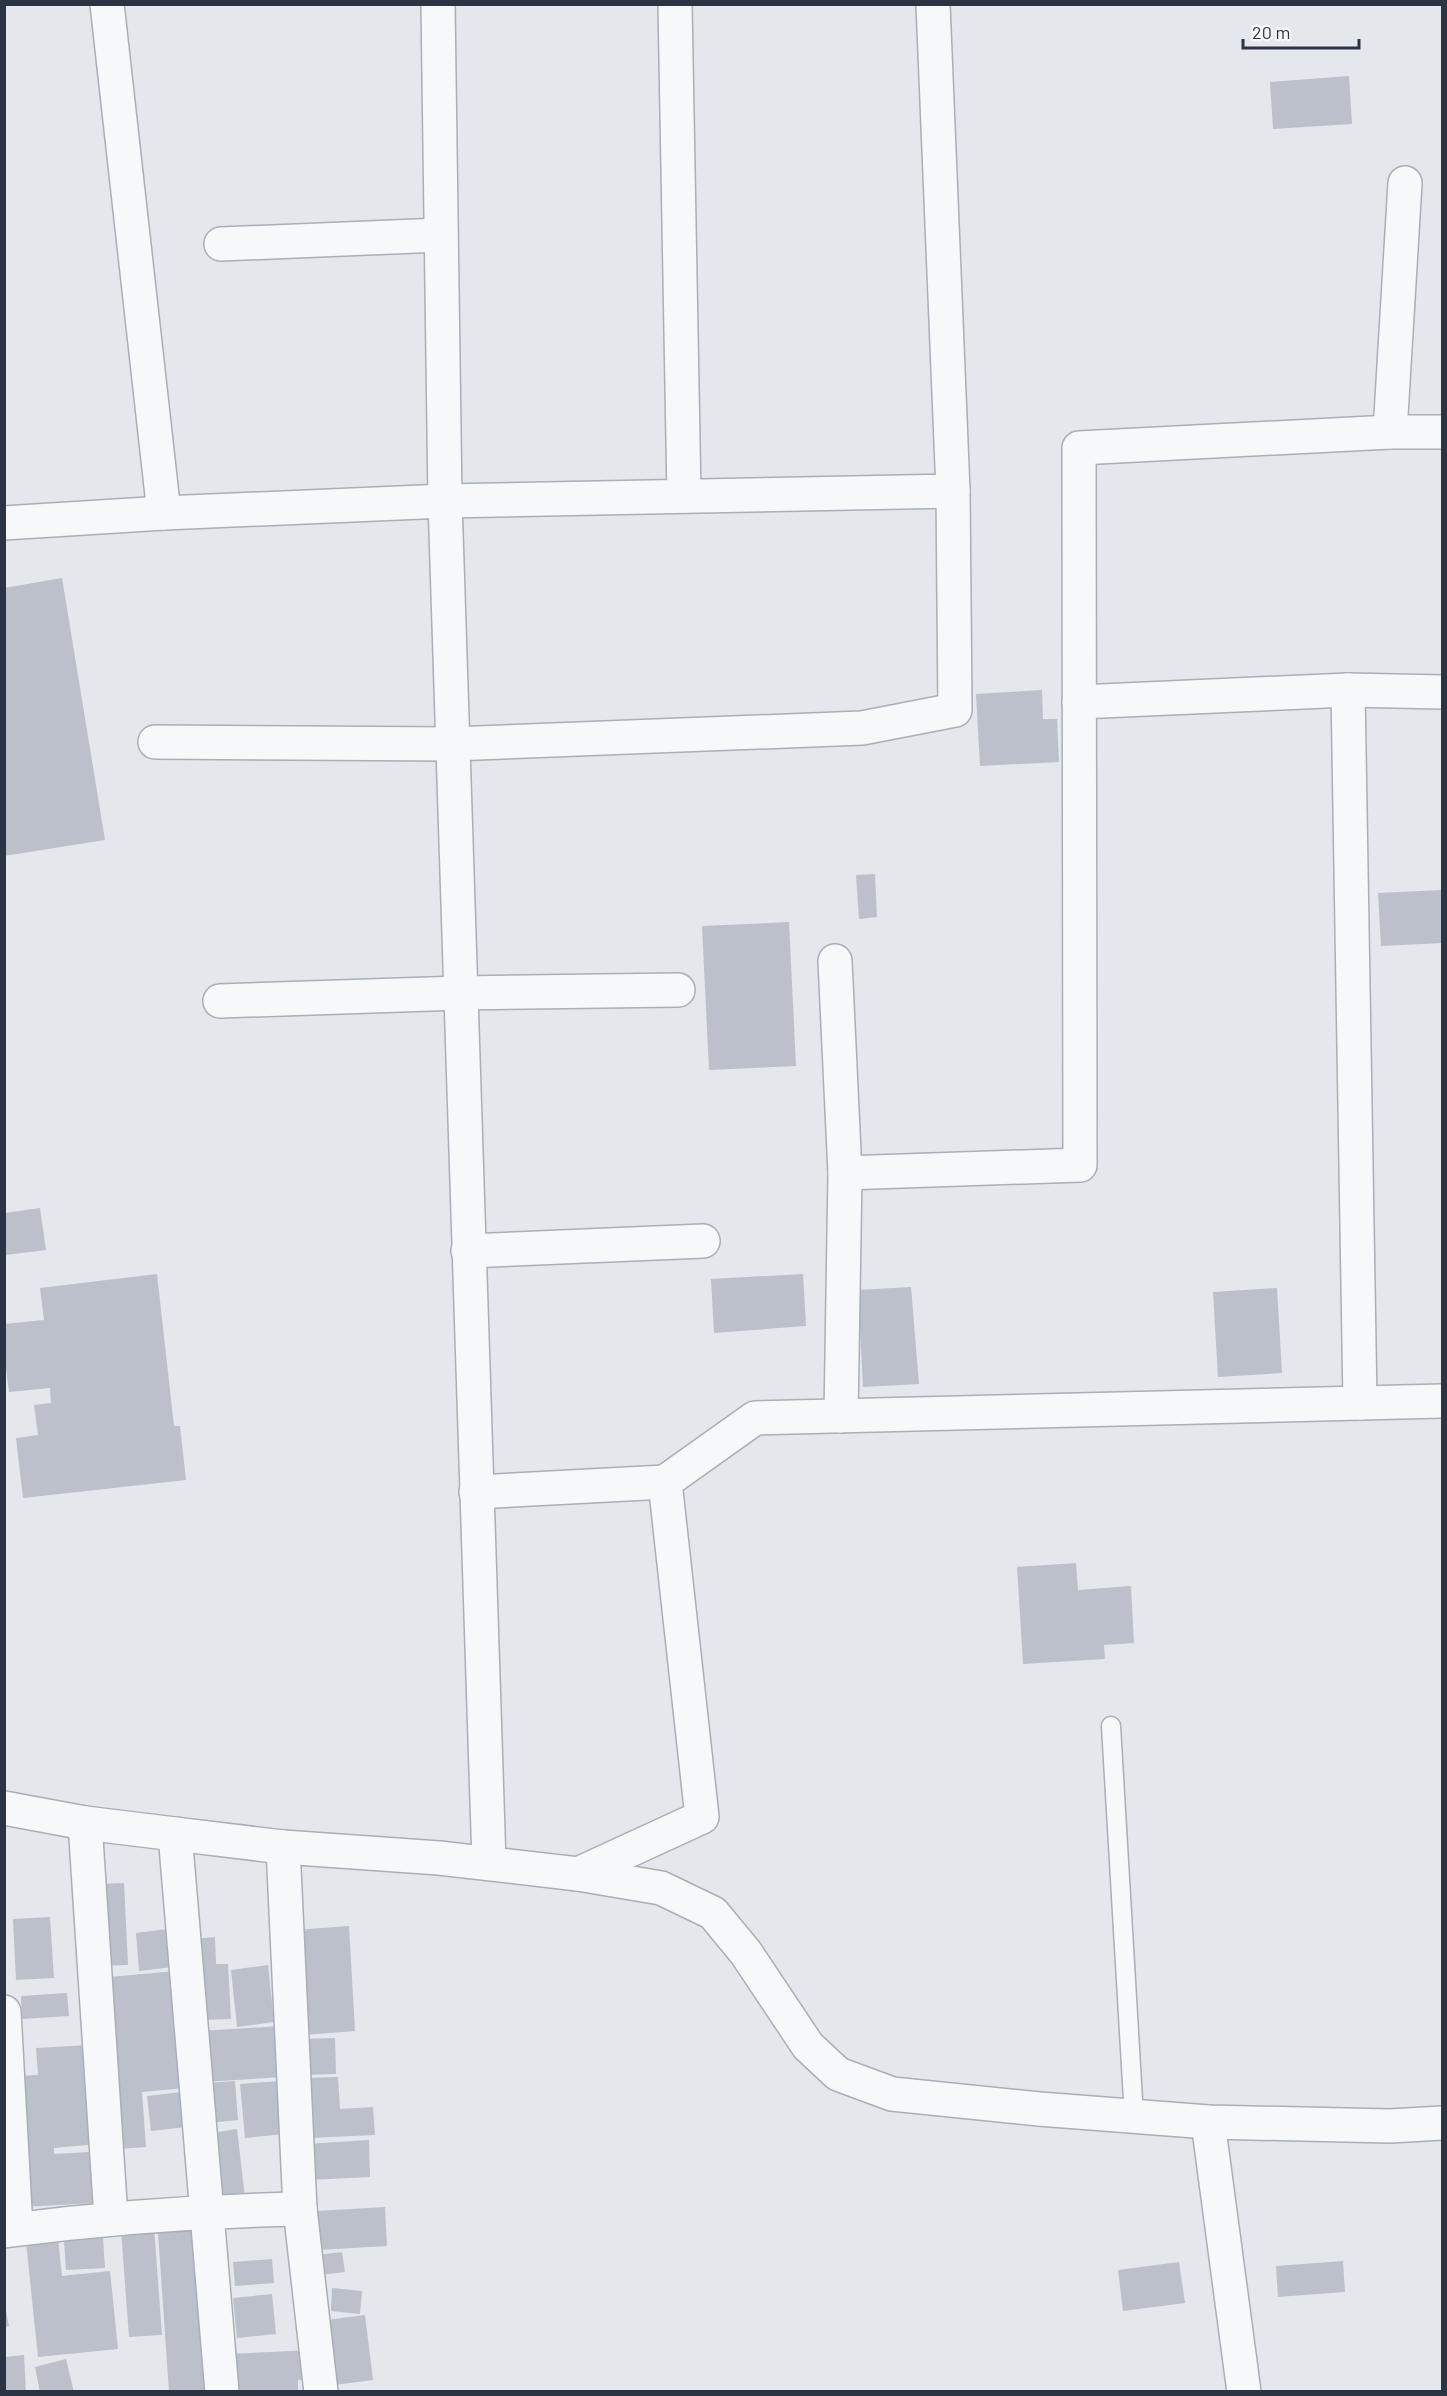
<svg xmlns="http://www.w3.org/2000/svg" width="1447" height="2396" font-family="Barlow,sans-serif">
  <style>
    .building { fill: #bbc0ca }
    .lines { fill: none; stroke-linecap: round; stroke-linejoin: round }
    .service-casing { stroke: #a9aeb7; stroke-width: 21 }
    .minor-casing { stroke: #a9aeb7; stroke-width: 36 }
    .tertiary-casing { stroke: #a9aeb7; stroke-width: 36 }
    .service { stroke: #f7f8fa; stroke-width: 18 }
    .minor { stroke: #f7f8fa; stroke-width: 33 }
    .tertiary { stroke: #f7f8fa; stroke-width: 33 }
  </style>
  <rect width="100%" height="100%" fill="#e4e7ec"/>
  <g class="building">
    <polygon points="1349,76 1352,124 1273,129 1270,82"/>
    <polygon points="62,578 105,840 4,856 4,588"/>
    <polygon points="1042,690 1043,719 1057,719 1059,762 980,766 976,694"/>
    <polygon points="875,874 877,917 859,919 856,875"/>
    <polygon points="1442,890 1442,943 1381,946 1378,893"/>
    <polygon points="789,922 796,1066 709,1070 702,926"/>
    <polygon points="40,1208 46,1250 5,1255 5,1213"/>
    <polygon points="157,1274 174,1426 180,1426 186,1480 23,1498 16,1438 38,1435 34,1405 51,1403 50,1388 9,1392 4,1352 4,1324 44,1320 40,1288"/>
    <polygon points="803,1274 806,1326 714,1333 711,1279"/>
    <polygon points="911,1287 919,1384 863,1387 858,1290"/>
    <polygon points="1277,1288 1282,1373 1218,1377 1213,1292"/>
    <polygon points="1076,1563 1078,1590 1131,1586 1134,1643 1104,1645 1105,1659 1023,1664 1017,1567"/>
    <polygon points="124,1883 128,1965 99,1966 96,1884"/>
    <polygon points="50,1917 54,1978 16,1980 13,1919"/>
    <polygon points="349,1926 355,2031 303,2035 296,1930"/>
    <polygon points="176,1928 181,1966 139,1971 136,1933"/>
    <polygon points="215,1937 216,1964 228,1964 231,2019 198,2020 192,1939"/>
    <polygon points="268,1965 274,2022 237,2027 231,1970"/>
    <polygon points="176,1971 185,2088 142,2092 146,2147 116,2149 98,1978"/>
    <polygon points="67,1993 69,2016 22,2019 21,1996"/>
    <polygon points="280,2026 283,2077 203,2082 200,2031"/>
    <polygon points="335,2038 336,2074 303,2075 302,2039"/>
    <polygon points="90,2045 97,2144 54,2148 54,2154 89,2152 93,2203 24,2207 16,2076 38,2075 36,2048"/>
    <polygon points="338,2077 340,2109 373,2107 375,2135 308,2138 306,2078"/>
    <polygon points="235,2081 238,2120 208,2123 205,2083"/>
    <polygon points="281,2081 285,2134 245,2138 240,2084"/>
    <polygon points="182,2092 186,2127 151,2131 147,2096"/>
    <polygon points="237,2129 245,2198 219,2201 211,2133"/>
    <polygon points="369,2140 370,2177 308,2180 306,2144"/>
    <polygon points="385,2207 387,2246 319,2250 317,2211"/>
    <polygon points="154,2227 162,2335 129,2337 121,2230"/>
    <polygon points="196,2230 207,2392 169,2392 158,2232"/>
    <polygon points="58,2238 62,2276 110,2271 118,2349 38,2357 26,2242"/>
    <polygon points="103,2238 105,2268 66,2270 64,2240"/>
    <polygon points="342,2252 345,2272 320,2275 317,2255"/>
    <polygon points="272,2259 274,2283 235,2286 233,2262"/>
    <polygon points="1343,2261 1345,2292 1278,2297 1276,2266"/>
    <polygon points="1179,2262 1185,2303 1123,2311 1118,2270"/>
    <polygon points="332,2288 362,2291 360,2314 331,2311"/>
    <polygon points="272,2294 276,2334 237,2338 233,2298"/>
    <polygon points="4,2301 9,2326 4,2327"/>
    <polygon points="365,2315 373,2380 327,2386 320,2321"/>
    <polygon points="312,2350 313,2379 298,2380 298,2392 228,2392 227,2354"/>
    <polygon points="24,2355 26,2392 4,2392 4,2357"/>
    <polygon points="66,2359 74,2392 40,2392 35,2367"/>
  </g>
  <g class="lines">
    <defs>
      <polyline id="service" points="1111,1726 1134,2117"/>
      <g id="minor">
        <polyline points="107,4 164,513"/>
        <polyline points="438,4 445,501 953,491 933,4"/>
        <polyline points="675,4 684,496"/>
        <polyline points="221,244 441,235"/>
        <polyline points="1390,432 1405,183"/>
        <polyline points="4,523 164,513 445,501 489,1863"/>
        <polyline points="1348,690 1360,1403"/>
        <polyline points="1079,702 1348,690 1442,692"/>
        <polyline points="155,742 452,744 862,728 955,710 953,491"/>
        <polyline points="835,961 845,1173"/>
        <polyline points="220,1001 460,993 678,990"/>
        <polyline points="468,1251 703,1241"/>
        <polyline points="841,1416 845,1173 1080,1165 1079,448 1390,432 1442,432"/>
        <polyline points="476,1492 665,1482"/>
        <polyline points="85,1823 111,2218"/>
        <polyline points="175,1834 222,2392"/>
        <polyline points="283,1847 300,2209 321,2392"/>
        <polyline points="578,1874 702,1817 665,1482 755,1418 1442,1401"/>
        <polyline points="4,2012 16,2229"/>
        <polyline points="1208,2122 1244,2392"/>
        <path d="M4,2231C103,2218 201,2211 300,2209"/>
      </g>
      <polyline id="tertiary" points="4,1808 85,1823 175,1834 283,1847 439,1858 578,1874 661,1888 713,1913 746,1953 808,2046 838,2074 892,2094 1039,2109 1208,2122 1390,2126 1442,2123"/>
    </defs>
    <use href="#service" class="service-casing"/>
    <use href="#minor" class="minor-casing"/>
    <use href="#tertiary" class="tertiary-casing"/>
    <use href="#service" class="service"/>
    <use href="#minor" class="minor"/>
    <use href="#tertiary" class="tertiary"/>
  </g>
  <rect width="1447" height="2396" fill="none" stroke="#2b3445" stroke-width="12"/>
  <path d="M1243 39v9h116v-9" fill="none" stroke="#2b3445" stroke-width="3"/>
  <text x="1252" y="39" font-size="18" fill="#2b3445" stroke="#f4f6f9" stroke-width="4.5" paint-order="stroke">20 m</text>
</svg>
